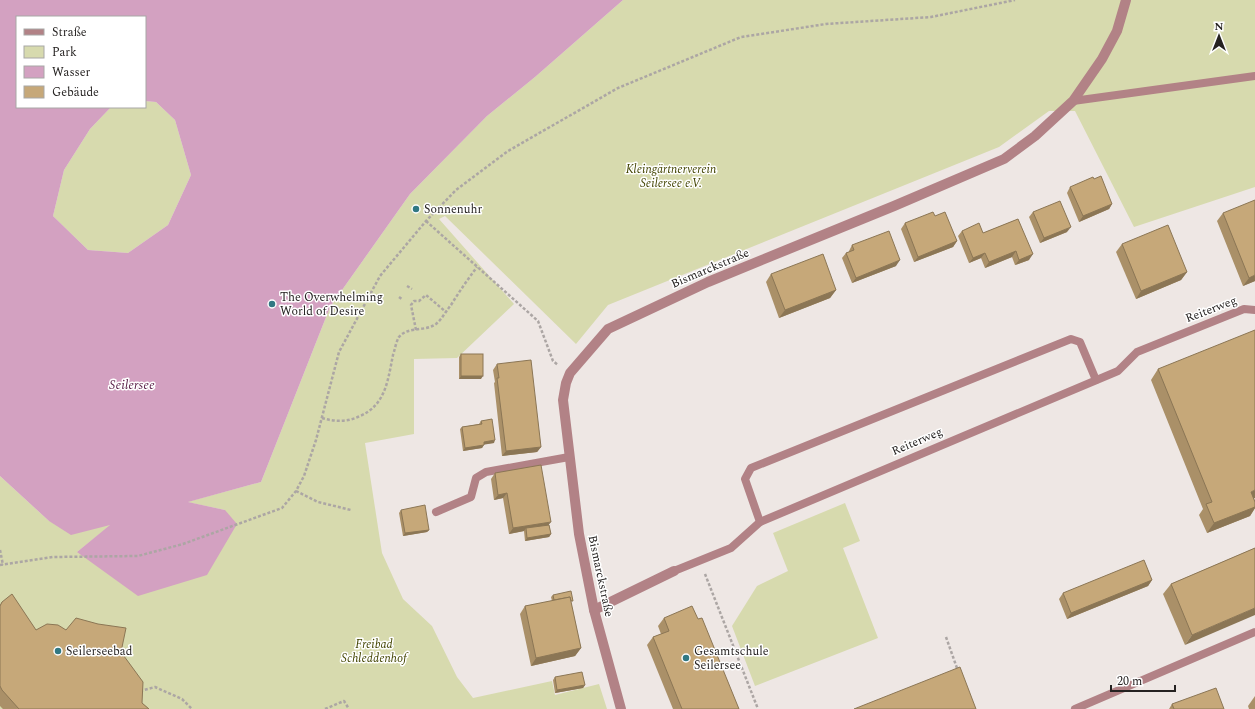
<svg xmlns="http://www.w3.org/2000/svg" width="1255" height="709" font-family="Spectral,serif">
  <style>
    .green { fill: #d7daae }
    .water { fill: #d3a1c1; fill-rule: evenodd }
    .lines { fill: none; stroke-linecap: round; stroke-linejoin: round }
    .path { stroke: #aca6a4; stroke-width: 2.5; stroke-dasharray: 3 2; stroke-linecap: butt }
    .service { stroke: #b28286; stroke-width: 8 }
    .minor { stroke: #b28286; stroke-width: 10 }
    .wall { fill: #aa9068 }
    .shaded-wall { fill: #8b7655 }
    .building { fill: #c6a879; stroke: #8b7655 }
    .poi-dot { fill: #317883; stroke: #fff; stroke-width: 1.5 }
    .labels { text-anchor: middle; stroke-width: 3; stroke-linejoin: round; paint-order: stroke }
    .park-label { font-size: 12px; font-style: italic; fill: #424400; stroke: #fff }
    .poi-label { font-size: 12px; fill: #252221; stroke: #fff; text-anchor: start }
    .street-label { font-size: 12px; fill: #252221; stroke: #fff }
    .water-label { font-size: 13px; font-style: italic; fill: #5a2049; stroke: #fff }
  </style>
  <rect width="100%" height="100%" fill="#eee7e4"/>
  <g class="green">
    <polygon points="623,0 1255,0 1255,187 1134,227 1075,111 1049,111 999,147 608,305 576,344 445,216 439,219 514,304 457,358 414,359 414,434 365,443 382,553 403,599 432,626 457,677 473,698 552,681 555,695 599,684 607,709 0,709 0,476 49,521 111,525 77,552 225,510 187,502 261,482 330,307 410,194 487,116 535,77"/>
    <polygon points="145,101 156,102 175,120 191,175 168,225 128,253 88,250 53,216 64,170 90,129 111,107 145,107"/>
    <polygon points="845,503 860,541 843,548 878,638 755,686 732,626 757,586 788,571 773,533"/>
  </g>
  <path class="water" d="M0,0H623L535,77L487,116L410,194L330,307L261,482L188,502L225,510L237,524L207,575L138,596L77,552L110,525L71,535L49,521L0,476ZM17,17H145V101L156,102L175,120L191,175L168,225L128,253L88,250L53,216L64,170L90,129L111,107H17Z"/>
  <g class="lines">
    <g class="path">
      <polyline points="426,221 538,321 553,361 558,365"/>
      <polyline points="407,286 412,289"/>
      <polyline points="399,297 403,300"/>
      <polyline points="416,330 411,305 414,301 419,301 426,295 446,312"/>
      <path d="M322,418C335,422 348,422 360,416C386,405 388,379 393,355C395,349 396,342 399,337C408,326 425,332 436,324C442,319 446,311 451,305C459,292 468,279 477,267"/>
      <polyline points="296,491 318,502 351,510"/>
      <polyline points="0,550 3,565"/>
      <polyline points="0,565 53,557 138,556 183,544 282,508 296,491 304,476 316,440 339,352 380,276 426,221 456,190 508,151 618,88 741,37 826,24 931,17 1015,0"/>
      <polyline points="705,574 758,709"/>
      <polyline points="946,637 958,671"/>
      <polyline points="140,691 155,687 182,699 192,709"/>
      <polyline points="325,709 344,701 349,709"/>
    </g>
    <g class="service">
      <polyline points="1073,101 1255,76"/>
      <polyline points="436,512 471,497 476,478 486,472 569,457"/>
      <polyline points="760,522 745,479 751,468 1071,339 1080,342 1096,380"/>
      <polyline points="674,571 731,548 760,522 1118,371 1137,352 1244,309 1255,310"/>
      <polyline points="1075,709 1255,632"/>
    </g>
    <g class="minor">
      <polyline points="594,610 674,571"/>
      <polyline points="621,709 594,610 579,534 563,400 566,383 570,373 608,329 708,282 894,206 1004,159 1035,136 1073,101 1102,59 1117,31 1126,0"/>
    </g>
  </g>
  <g class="wall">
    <polygon points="1070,187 1112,204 1109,209 1079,222 1067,193"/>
    <polygon points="1033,212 1067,232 1040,243 1029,217"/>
    <polygon points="1223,213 1255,281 1243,286 1217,221"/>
    <polygon points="935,216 957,241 953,247 914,262 901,229 905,223"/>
    <polygon points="1018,219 1029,260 1015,265 1012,257 985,268 981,258 969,263 958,236 962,231 983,233"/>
    <polygon points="1122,244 1187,272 1181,280 1136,299 1116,252"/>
    <polygon points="852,245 896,266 852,283 842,258 846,253 849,252 849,251"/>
    <polygon points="771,274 836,290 830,298 779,318 766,282"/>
    <polygon points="461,354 481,379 459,379 459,357"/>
    <polygon points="497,364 541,447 537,452 502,456 494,383 495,382 493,370"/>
    <polygon points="1158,369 1254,498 1255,502 1255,508 1250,516 1207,533 1199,515 1203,509 1151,380"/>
    <polygon points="481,421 494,443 484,444 482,448 463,451 460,429 462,427 479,424"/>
    <polygon points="495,473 549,525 551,534 549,537 525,541 524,531 509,534 503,498 494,500 491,479"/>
    <polygon points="401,510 429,530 427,532 403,536 399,513"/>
    <polygon points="1255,548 1185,645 1163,594 1171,584"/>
    <polygon points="1152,580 1148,586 1067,619 1059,599 1063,593"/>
    <polygon points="553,595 571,603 581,648 575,656 531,666 520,614 525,606 552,601 551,597"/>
    <polygon points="2,602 36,630 66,630 121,652 142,703 149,709 3,709 0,706 0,605"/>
    <polygon points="664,618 698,619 739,709 673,709 647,645 653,637 661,634 658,626"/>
    <polygon points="555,677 585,685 583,688 555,693 553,680"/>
    <polygon points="1255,696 1255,709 1249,709 1248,706"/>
    <polygon points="1172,704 1224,709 1169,709"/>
  </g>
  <g class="shaded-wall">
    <polygon points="1112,204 1109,209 1079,222 1083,216"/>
    <polygon points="1071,227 1067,232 1040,243 1044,238"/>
    <polygon points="957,241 953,247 914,262 918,257"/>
    <polygon points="1016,251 1012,257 985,268 989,262"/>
    <polygon points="985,253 981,258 969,263 973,258"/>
    <polygon points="1033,254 1029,260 1015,265 1019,260"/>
    <polygon points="900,260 896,266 852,283 856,278"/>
    <polygon points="1187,272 1181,280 1136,299 1141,291"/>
    <polygon points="1255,275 1255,281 1243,286 1249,278"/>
    <polygon points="836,290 830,298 779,318 785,310"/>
    <polygon points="461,376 483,376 481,379 459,379"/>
    <polygon points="495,440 494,443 482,445 484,442"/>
    <polygon points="484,445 482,448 463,451 465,448"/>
    <polygon points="541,447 537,452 502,456 506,451"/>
    <polygon points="1255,490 1255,498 1244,502 1251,492"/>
    <polygon points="507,493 503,498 494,500 498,495"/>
    <polygon points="1255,507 1255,508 1250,516 1207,533 1214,523"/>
    <polygon points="551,522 547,527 526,528 524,531 509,534 513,528"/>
    <polygon points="429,530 427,532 403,536 405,533"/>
    <polygon points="551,534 549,537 525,541 527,538"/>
    <polygon points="1152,580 1148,586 1067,619 1071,613"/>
    <polygon points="1255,608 1255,615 1185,645 1192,635"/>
    <polygon points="581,648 575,656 531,666 536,658"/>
    <polygon points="585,685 583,688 555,693 557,690"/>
  </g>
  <g class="building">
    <polygon points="1101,176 1112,204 1083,216 1070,187 1093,177 1094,179"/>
    <polygon points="1255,200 1255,275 1249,278 1223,213"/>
    <polygon points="1060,201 1071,227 1044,238 1033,212"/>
    <polygon points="933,212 935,216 945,212 957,241 918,257 905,223"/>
    <polygon points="1018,219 1033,254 1019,260 1016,251 989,262 985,253 973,258 962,231 979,223 983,233"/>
    <polygon points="1168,225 1187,272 1141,291 1122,244"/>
    <polygon points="889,231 900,260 856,278 846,253 854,250 852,245"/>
    <polygon points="823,254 836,290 785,310 771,274"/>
    <polygon points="1255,330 1255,490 1251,492 1255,502 1255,507 1214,523 1206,504 1212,502 1158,369"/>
    <rect x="461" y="354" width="22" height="22"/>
    <polygon points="531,360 541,447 506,451 497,378 499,378 497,364"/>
    <polygon points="492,419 495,440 484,442 484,445 465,448 462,427 482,424 481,421"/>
    <polygon points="541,465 551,522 513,528 507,493 498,495 495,473"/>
    <polygon points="425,505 429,530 405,533 401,510"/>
    <polygon points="549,525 551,534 527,538 526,528"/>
    <polygon points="1255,548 1255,608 1192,635 1171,584"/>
    <polygon points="1144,560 1152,580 1071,613 1063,593"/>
    <polygon points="571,591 573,601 571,601 570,597 554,600 553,595"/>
    <polygon points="12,594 36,630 47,624 58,625 66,630 76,618 98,624 126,628 121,652 143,682 142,703 149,709 19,709 2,690 0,686 0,606 2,602"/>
    <polygon points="570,597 581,648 536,658 525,606"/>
    <polygon points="692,606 698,619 702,618 739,709 682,709 653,637 669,631 664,618"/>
    <polygon points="960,667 976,709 854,709"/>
    <polygon points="582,672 585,685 557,690 555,677"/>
    <polygon points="1216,688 1224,709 1174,709 1172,704"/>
  </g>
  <g class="poi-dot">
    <circle cx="416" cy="209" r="4"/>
    <circle cx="272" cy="304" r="4"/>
    <circle cx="58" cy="651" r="4"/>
    <circle cx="686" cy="658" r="4"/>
  </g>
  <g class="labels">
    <g class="park-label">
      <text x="671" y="173">Kleingärtnerverein<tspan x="671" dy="14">Seilersee e.V.</tspan></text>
      <text x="374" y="648">Freibad<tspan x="374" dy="14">Schleddenhof</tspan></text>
    </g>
    <g class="poi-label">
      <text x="424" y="213">Sonnenuhr</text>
      <text x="280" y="301">The Overwhelming<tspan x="280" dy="14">World of Desire</tspan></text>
      <text x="66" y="655">Seilerseebad</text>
      <text x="694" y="655">Gesamtschule<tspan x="694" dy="14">Seilersee</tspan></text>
    </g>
    <g class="street-label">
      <text transform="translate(710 268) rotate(-23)" y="4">Bismarckstraße</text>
      <text transform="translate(1211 309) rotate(-21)" y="4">Reiterweg</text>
      <text transform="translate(917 441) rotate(-23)" y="4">Reiterweg</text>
      <text transform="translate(601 576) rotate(78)" y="4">Bismarckstraße</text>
    </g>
    <g class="water-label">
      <text x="132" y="389">Seilersee</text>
    </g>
  </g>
  <rect x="16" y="16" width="130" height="92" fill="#ffffff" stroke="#a8a7a6"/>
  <rect x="24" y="29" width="20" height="6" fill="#b28286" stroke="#a8a7a6"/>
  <text x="52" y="36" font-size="12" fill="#252221">Straße</text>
  <rect x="24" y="46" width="20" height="12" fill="#d7daae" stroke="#a8a7a6"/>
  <text x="52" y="56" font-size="12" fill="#252221">Park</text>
  <rect x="24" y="66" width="20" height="12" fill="#d3a1c1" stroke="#a8a7a6"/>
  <text x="52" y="76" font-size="12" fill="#252221">Wasser</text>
  <rect x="24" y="86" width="20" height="12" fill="#c6a879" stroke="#a8a7a6"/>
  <text x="52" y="96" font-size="12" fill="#252221">Gebäude</text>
  <g transform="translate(1219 36)" stroke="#ffffff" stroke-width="3" paint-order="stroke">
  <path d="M0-3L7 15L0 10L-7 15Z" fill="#252221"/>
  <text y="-6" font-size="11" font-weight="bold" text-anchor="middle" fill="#252221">N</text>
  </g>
  <path d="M1111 685v6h64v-6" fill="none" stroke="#252221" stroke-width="2"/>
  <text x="1117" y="685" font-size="12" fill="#252221" stroke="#ffffff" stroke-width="3" paint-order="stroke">20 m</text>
</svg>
